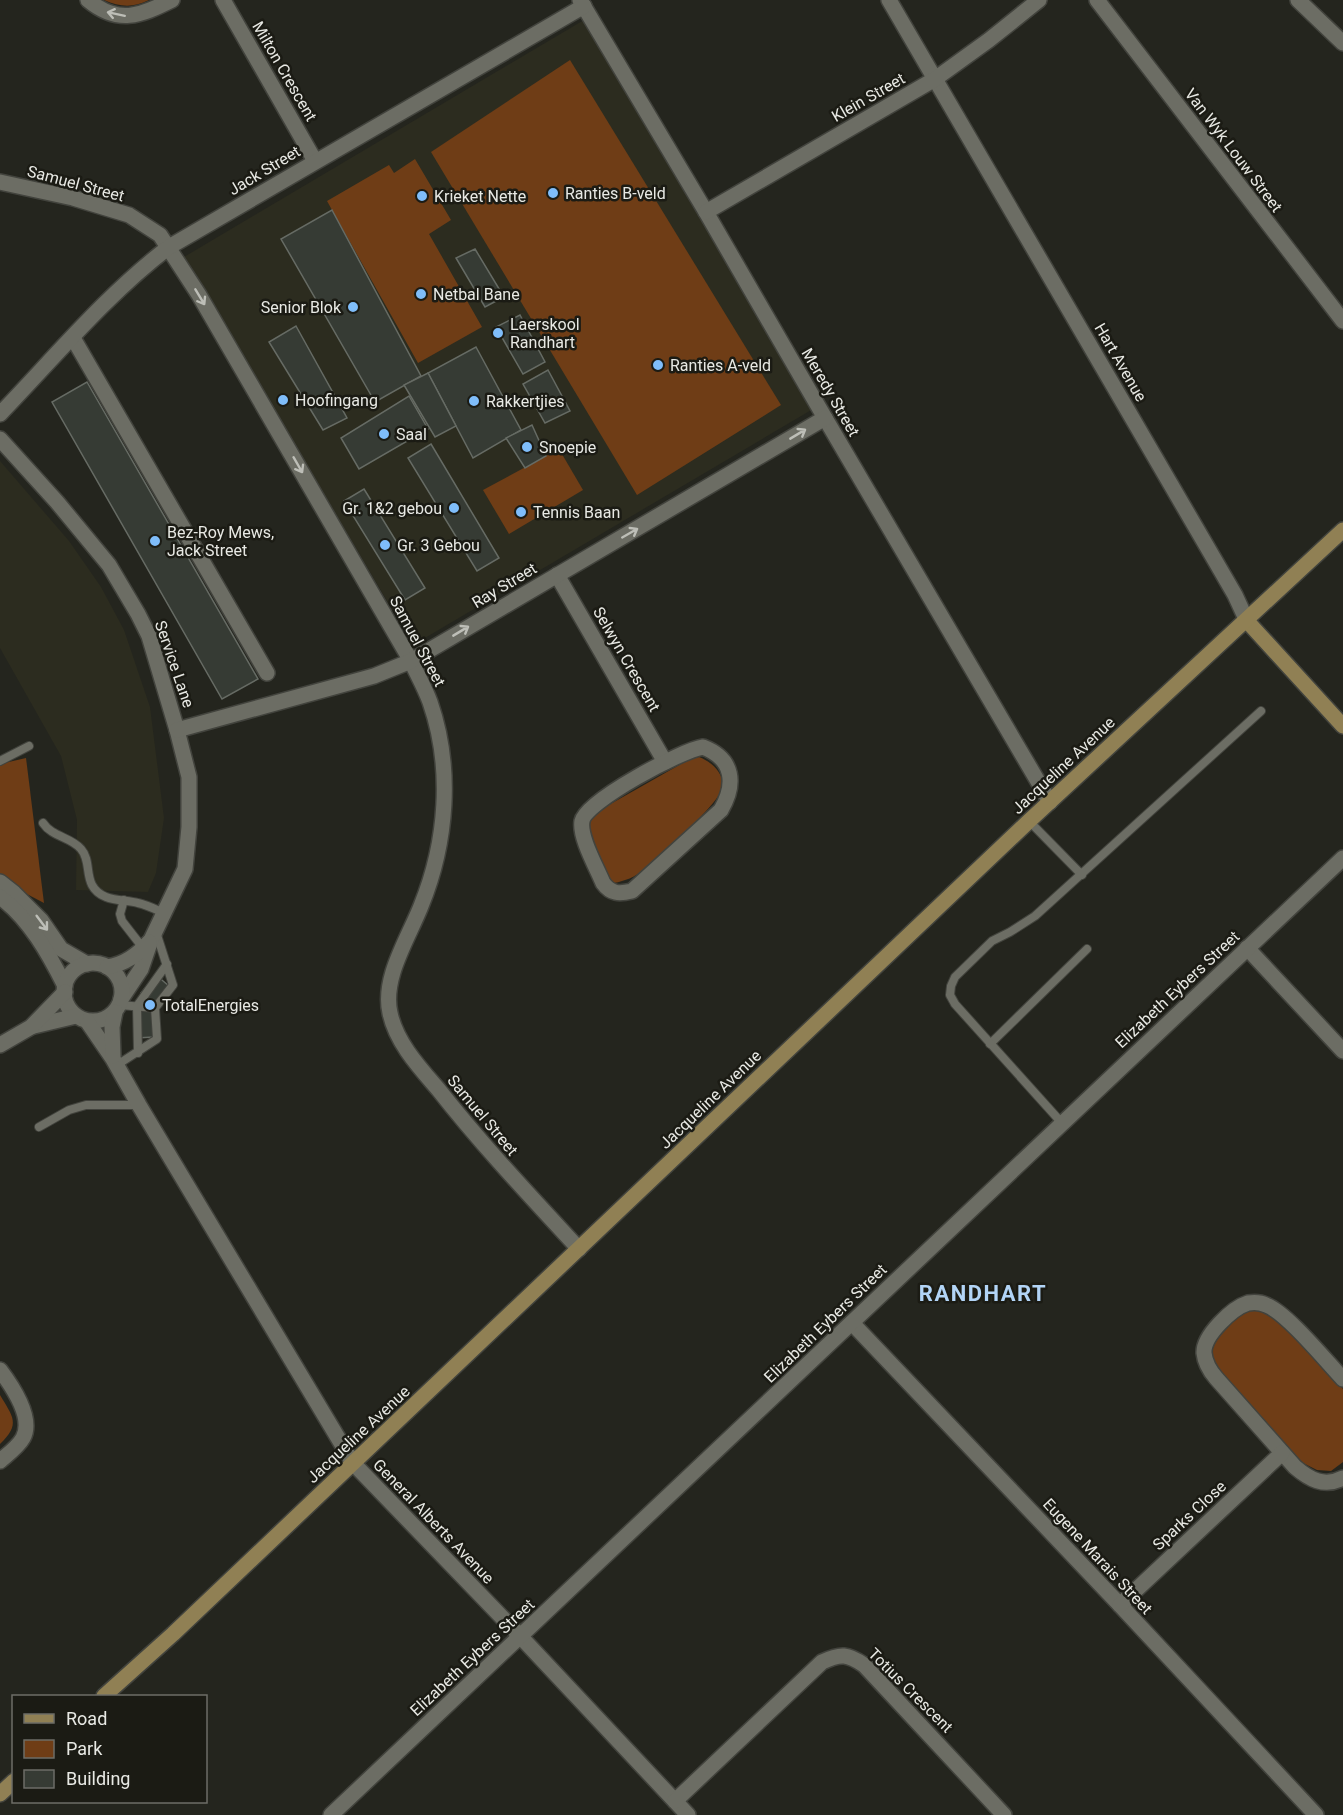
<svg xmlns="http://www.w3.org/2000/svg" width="1343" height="1815" font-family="Roboto,sans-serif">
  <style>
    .built { fill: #2c2c1f }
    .green { fill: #6f3d16 }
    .building { fill: #363b34; stroke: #666b64; stroke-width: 1.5 }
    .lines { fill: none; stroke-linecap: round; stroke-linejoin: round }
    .lane-casing { stroke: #42433d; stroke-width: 10 }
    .street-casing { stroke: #42433d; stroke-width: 18 }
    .secondary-casing { stroke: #42433d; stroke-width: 18 }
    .lane { stroke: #6c6d64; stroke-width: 8 }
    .street { stroke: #6c6d64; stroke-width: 15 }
    .secondary { stroke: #908054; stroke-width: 15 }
    .oneway { stroke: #bdbeb7 }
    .poi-dot { fill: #7fbdfa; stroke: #1b1b14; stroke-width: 2 }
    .labels { text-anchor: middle; stroke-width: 5; stroke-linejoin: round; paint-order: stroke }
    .street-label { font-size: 16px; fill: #e8e9e4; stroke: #1b1b14 }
    .poi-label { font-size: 16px; fill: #e8e9e4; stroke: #1b1b14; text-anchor: start }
    .district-label { font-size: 22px; font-weight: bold; letter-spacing: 1.5px; fill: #b2d4f6; stroke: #1b1b14 }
  </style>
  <rect width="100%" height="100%" fill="#24251e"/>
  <g class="built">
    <polygon points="584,20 813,409 413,645 184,257"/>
    <polygon points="0,461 69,541 101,587 124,630 150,707 164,818 156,873 148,892 76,890 77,820 61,756 0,648"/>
  </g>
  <g class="green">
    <path d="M104,0H149C133,8 120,7 104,0Z"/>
    <polygon points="570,60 781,405 637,495 431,152"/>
    <polygon points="415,159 451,220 429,234 482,327 418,363 327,201 389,165 394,173"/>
    <polygon points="559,449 583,490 509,534 483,490"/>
    <path d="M699,757C712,762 727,775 721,791C715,807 658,858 643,870C635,877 625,881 614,883L607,879L588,829L592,818L607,806L688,760Z"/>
    <polygon points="26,758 44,903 0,880 0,764"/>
    <path d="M1257,1308L1274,1316L1343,1389V1462L1331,1471L1317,1470L1303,1463L1267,1426L1215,1365C1214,1362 1212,1359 1212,1355C1212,1337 1240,1311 1257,1308Z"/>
    <path d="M0,1395C13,1417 21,1424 0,1444Z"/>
  </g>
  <g class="building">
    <polygon points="332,210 421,376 375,402 281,239"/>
    <polygon points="475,249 504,297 485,307 456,258"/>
    <polygon points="520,315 545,362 523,374 496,327"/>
    <polygon points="296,326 347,418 323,430 269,342"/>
    <polygon points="476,347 521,430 473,458 428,373"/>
    <polygon points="548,370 570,411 545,423 523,384"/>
    <polygon points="428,373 456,426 435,437 404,385"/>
    <polygon points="87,382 258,679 222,699 52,402"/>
    <polygon points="409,396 428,429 359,469 341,438"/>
    <polygon points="532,425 546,456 525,468 506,438"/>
    <polygon points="431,444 499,558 477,571 408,458"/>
    <polygon points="364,489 425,588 405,600 344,501"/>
    <polygon points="156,975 169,986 154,1004 141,993"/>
    <polygon points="134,1010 152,1010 154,1037 136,1038"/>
  </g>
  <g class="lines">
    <defs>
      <g id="lane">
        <polyline points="0,761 29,746"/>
        <polyline points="1029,821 1082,875"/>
        <path d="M43,823C52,837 71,837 81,849C90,859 86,874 92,885C101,902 122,899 138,903C147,905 155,909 164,913"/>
        <polyline points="124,900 120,914 122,921 143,948"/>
        <polyline points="120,1005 155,1008"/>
        <polyline points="990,1044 1087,949"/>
        <polyline points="138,1053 137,1006 167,964"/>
        <polyline points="117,1065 157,1039 155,1008 173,985 156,932"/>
        <polyline points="1061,1122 955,1004 950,995 951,986 955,977 992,941 1010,932 1035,916 1261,711"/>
        <polyline points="39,1127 69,1110 86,1105 139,1105"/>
      </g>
      <g id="street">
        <path d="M88,0C118,25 140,16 172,0"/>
        <polyline points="223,0 315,161"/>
        <polyline points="580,0 706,212 825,418 1050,802"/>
        <polyline points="889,0 1206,545 1235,595 1247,621"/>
        <polyline points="1097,0 1343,321"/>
        <polyline points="1298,0 1343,43"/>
        <path d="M0,182L73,198L129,215L160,235L199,295L411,661C417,674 425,688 430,702C453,768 447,842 421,906C408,939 382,978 390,1013C396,1042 419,1067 438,1089C482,1145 531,1197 579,1249"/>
        <polyline points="706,212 935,79 989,40 1039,0"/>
        <polyline points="73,338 267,673"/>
        <path d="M0,414C54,358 107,294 169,247L584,6"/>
        <polyline points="0,439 57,502 109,565 138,614 149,636 177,730 189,777 189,827 185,869 151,940 141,969 121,999"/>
        <polyline points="557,575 665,762"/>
        <polyline points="177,730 374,676 411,661 825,418"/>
        <path d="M703,747C734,759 736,784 721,810L632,891C619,894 611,894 603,883C597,868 579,837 582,821C586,801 682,750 703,747Z"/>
        <polyline points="0,882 14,893 41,920 61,949 87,964"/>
        <path d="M0,897C29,918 49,954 65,986"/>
        <polyline points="1247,948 1343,1051"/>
        <circle cx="93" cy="992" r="29"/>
        <path d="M107,967C125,964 137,955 149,942"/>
        <polyline points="87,1021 113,1059 139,1105 353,1463 520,1636 688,1815"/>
        <polyline points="34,1026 76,1016"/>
        <polyline points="0,1045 31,1027 65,992"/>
        <polyline points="113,1056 112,1027 115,1012"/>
        <polyline points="852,1323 1120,1605 1316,1815"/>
        <path d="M0,1370C12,1386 34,1418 23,1438C18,1447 8,1454 0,1461"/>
        <path d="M1343,1379C1326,1361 1286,1312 1266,1305C1260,1302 1255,1302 1248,1303C1232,1308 1203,1336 1204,1353C1205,1363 1210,1371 1216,1378L1295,1467C1309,1479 1324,1488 1343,1478"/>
        <polyline points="1120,1605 1282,1453"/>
        <path d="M675,1801L822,1662C841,1653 848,1654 864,1665L1004,1815"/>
        <polyline points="331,1815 1343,858"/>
      </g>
      <g id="secondary">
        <polyline points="1247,621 1343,726"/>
        <polyline points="104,1696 173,1634 1029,821 1343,530"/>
        <polyline points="0,1794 14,1781"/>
      </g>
    </defs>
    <use href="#lane" class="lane-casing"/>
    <use href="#street" class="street-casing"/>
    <use href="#secondary" class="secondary-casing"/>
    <use href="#lane" class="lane"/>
    <use href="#street" class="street"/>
    <use href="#secondary" class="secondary"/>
  </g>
  <defs><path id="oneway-shaft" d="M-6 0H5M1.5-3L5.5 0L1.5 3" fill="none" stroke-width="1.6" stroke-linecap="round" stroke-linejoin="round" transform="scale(1.5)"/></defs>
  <g class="oneway">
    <use href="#oneway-shaft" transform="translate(116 14) rotate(-168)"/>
    <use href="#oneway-shaft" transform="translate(200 297) rotate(59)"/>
    <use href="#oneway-shaft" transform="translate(798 434) rotate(-31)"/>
    <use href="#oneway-shaft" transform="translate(298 465) rotate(60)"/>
    <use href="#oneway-shaft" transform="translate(630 533) rotate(-30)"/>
    <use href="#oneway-shaft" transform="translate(461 631) rotate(-31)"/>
    <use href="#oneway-shaft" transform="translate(42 923) rotate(53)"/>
  </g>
  <g class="poi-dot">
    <circle cx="553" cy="193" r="6"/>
    <circle cx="422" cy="196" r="6"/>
    <circle cx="421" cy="294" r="6"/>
    <circle cx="353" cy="307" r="6"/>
    <circle cx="498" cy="333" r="6"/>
    <circle cx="658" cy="365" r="6"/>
    <circle cx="283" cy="400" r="6"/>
    <circle cx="474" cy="401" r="6"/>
    <circle cx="384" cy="434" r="6"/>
    <circle cx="527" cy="447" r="6"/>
    <circle cx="454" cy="508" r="6"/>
    <circle cx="521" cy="512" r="6"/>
    <circle cx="155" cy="541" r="6"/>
    <circle cx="385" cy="545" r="6"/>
    <circle cx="150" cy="1005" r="6"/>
  </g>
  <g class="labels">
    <g class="street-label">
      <text transform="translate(285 71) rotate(60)" y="6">Milton Crescent</text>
      <text transform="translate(868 97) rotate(-30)" y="6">Klein Street</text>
      <text transform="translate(1234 150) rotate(53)" y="6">Van Wyk Louw Street</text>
      <text transform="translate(264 170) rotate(-31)" y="6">Jack Street</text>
      <text transform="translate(76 183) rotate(15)" y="6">Samuel Street</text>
      <text transform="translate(1121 362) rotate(60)" y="6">Hart Avenue</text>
      <text transform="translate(831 392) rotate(60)" y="6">Meredy Street</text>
      <text transform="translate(504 585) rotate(-31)" y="6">Ray Street</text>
      <text transform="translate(418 641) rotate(62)" y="6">Samuel Street</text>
      <text transform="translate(627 659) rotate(60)" y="6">Selwyn Crescent</text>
      <text transform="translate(175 664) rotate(71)" y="6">Service Lane</text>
      <text transform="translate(1063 765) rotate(-43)" y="6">Jacqueline Avenue</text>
      <text transform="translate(1177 989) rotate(-43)" y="6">Elizabeth Eybers Street</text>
      <text transform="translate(710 1099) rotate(-44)" y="6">Jacqueline Avenue</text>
      <text transform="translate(483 1115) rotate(50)" y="6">Samuel Street</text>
      <text transform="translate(825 1323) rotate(-44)" y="6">Elizabeth Eybers Street</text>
      <text transform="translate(358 1434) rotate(-43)" y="6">Jacqueline Avenue</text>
      <text transform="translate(1189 1515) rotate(-43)" y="6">Sparks Close</text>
      <text transform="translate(434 1521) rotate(46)" y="6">General Alberts Avenue</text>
      <text transform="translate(1098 1556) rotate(47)" y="6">Eugene Marais Street</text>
      <text transform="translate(472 1657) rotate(-43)" y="6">Elizabeth Eybers Street</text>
      <text transform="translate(911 1690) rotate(45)" y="6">Totius Crescent</text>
    </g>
    <g class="poi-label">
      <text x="565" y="199">Ranties B-veld</text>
      <text x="434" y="202">Krieket Nette</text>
      <text x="433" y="300">Netbal Bane</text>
      <text x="341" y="313" text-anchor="end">Senior Blok</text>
      <text x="510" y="330">Laerskool<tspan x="510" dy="18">Randhart</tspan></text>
      <text x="670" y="371">Ranties A-veld</text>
      <text x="295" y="406">Hoofingang</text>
      <text x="486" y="407">Rakkertjies</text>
      <text x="396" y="440">Saal</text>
      <text x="539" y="453">Snoepie</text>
      <text x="442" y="514" text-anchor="end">Gr. 1&amp;2 gebou</text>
      <text x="533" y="518">Tennis Baan</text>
      <text x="167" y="538">Bez-Roy Mews,<tspan x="167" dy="18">Jack Street</tspan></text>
      <text x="397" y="551">Gr. 3 Gebou</text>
      <text x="162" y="1011">TotalEnergies</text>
    </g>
    <g class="district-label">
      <text x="983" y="1301">RANDHART</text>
    </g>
  </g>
  <rect x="12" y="1695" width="195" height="108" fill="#1b1b14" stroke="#6d6d67" stroke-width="1.5"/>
  <rect x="24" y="1714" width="30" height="9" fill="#908054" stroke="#6d6d67" stroke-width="1.5"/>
  <text x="66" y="1725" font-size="18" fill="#e8e9e4">Road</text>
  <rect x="24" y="1740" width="30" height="18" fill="#6f3d16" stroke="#6d6d67" stroke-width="1.5"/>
  <text x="66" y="1755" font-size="18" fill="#e8e9e4">Park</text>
  <rect x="24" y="1770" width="30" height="18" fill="#363b34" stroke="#6d6d67" stroke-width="1.5"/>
  <text x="66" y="1785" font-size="18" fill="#e8e9e4">Building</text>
</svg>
